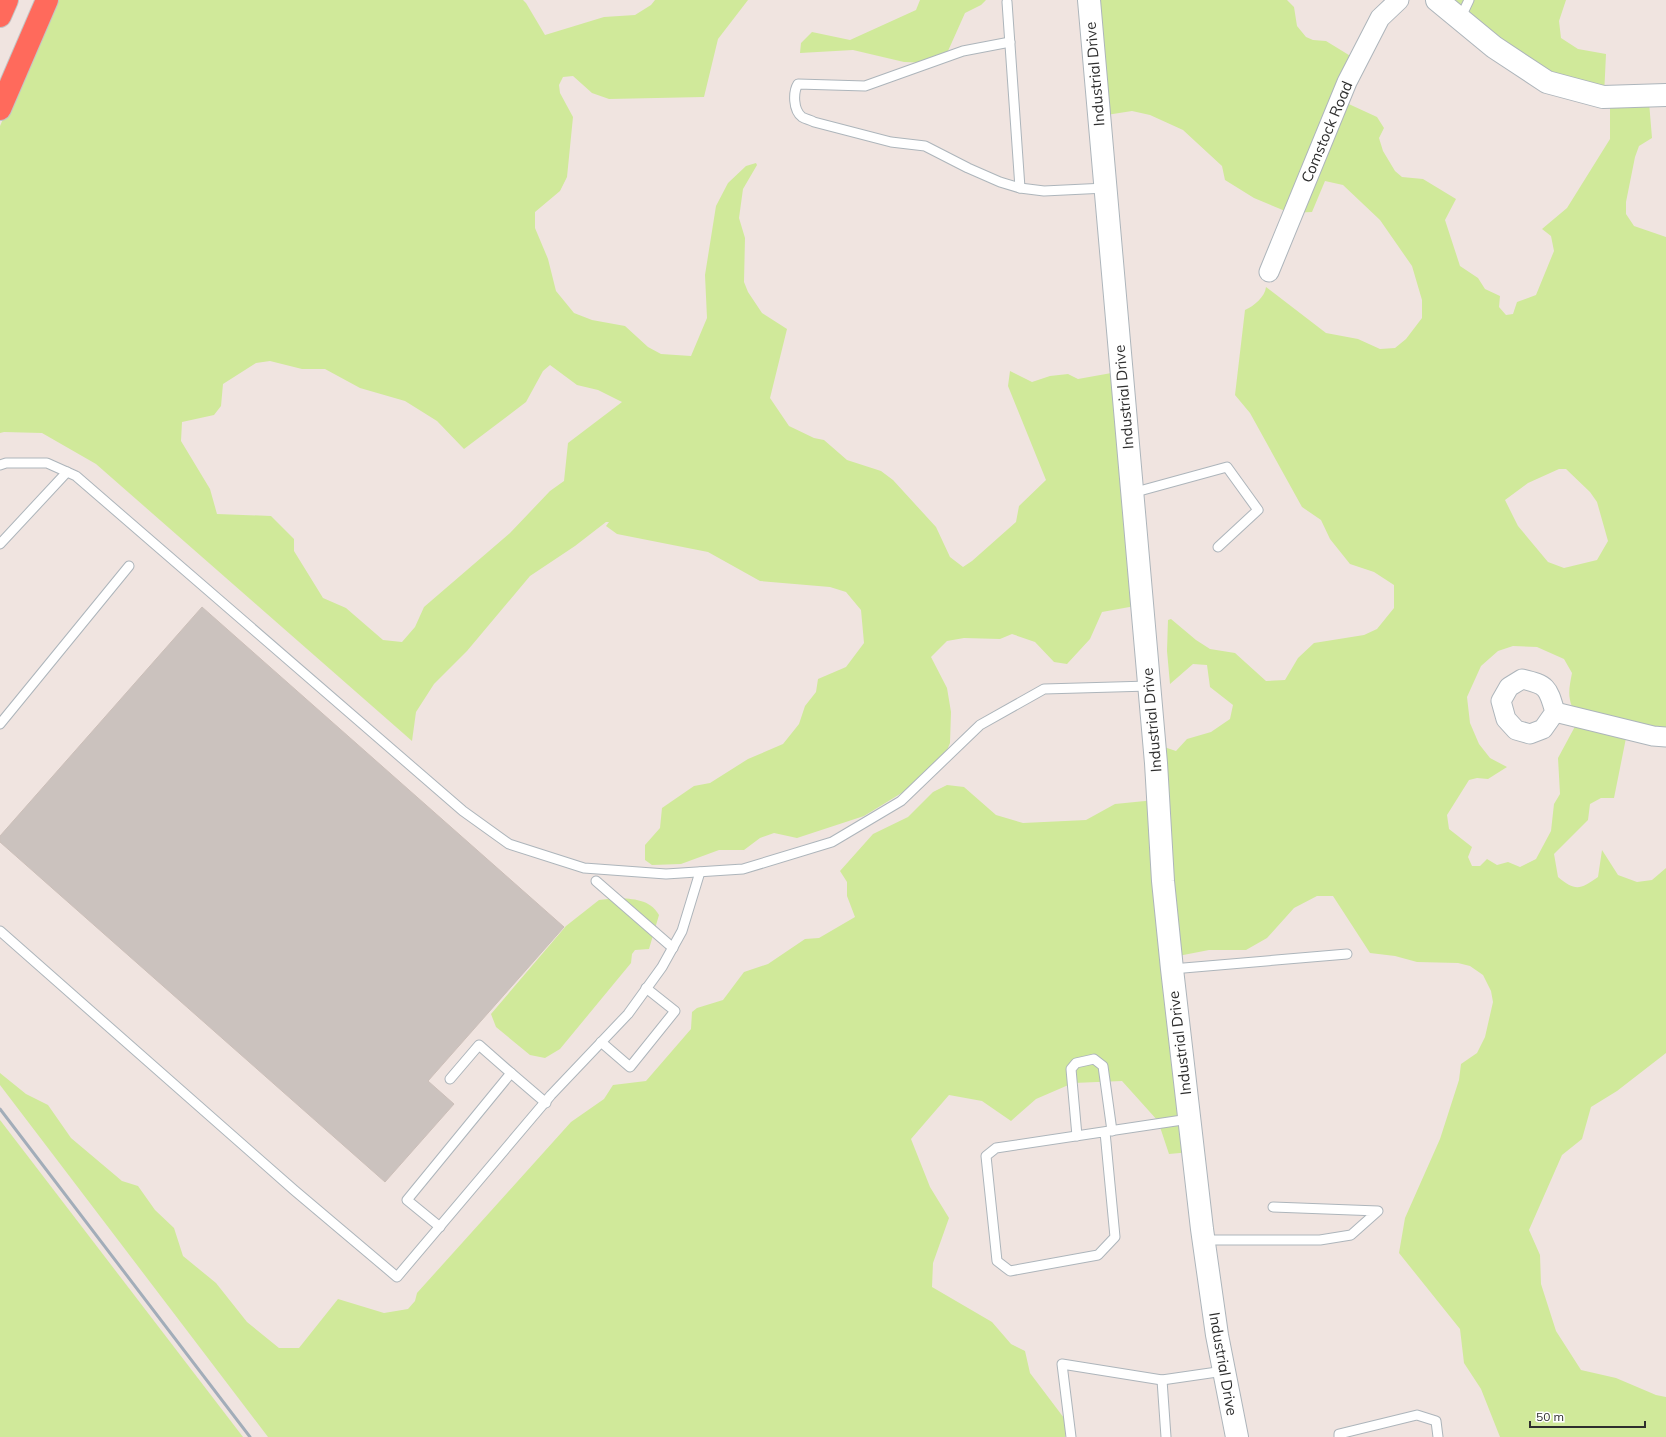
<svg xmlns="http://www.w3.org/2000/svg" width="1666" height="1437" font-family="Mulish,sans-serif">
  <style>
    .green { fill: #d0e99a; fill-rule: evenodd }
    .building { fill: #cbc2be; stroke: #ccbfb9 }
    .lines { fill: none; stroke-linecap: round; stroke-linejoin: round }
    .lane-casing { stroke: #adb5bb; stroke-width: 11 }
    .street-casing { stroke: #adb5bb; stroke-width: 21 }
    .secondary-casing { stroke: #adb5bb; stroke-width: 24 }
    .highway-casing { stroke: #c4c4c4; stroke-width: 24 }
    .lane { stroke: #fff; stroke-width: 9 }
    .street { stroke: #fff; stroke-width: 19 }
    .secondary { stroke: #fff; stroke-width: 22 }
    .highway { stroke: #ff6a5c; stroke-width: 22 }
    .rail { stroke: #a2adb9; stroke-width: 3 }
    .labels { text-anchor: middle; stroke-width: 3; stroke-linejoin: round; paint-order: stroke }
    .street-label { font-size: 15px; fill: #2e2e2e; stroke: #fff }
  </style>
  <rect width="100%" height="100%" fill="#f0e4e0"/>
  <g class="green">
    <path d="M54,0H523L526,3L545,35L604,17L635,15L651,5L655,0H748L718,39L704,97L609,99L592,93L573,76L563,77L559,85L560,93L573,117L567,177L560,191L535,212V228L548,259L556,291L574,313L592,320L625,326L648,347L661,354L691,356L707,318L705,275L716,206L728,183L746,166L756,163L757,165L743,189L739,218L745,238L744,282L748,292L762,313L787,329L770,398L789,426L814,438L824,440L847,460L881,471L893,480L936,527L950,557L963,567L972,561L1016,522L1019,506L1046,480L1008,386L1010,371L1032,382L1050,376L1068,374L1078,379L1117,372L1135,606L1102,612L1090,639L1067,664L1054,662L1035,642L1012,634L1000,639L964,638L947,641L931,657L947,688L951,712L950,743L943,760L918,783L864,816L797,838L774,833L760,838L744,850H719L681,864L652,865L645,860V845L660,828L662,808L694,786L710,783L748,759L783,744L799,724L805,706L816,692L818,679L846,667L864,643L861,610L846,592L830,587L760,581L708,552L617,534L606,526L609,522H606L575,546L530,576L467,651L434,684L416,712L412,741L96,464L42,433L4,432L0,433V126ZM270,361L302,369H325L360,388L405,401L437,421L464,449L526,402L543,371L550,365L577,385L598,390L622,402L568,443L564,481L550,491L510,533L424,607L415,627L402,642L383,640L346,608L323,598L294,551V539L271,516L217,514L210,489L181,441L182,422L214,415L221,406L223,384L256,363Z"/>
    <polygon points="920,0 986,0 981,5 965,13 948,51 930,63 904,62 853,50 800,53 801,43 812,32 850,40 916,10"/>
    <path d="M1091,0H1287L1294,7L1297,26L1306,37L1313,40L1326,41L1357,60L1340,100L1377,117L1384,128L1379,138L1383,151L1395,171L1402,177L1423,179L1456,199L1445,220L1460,266L1478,278L1485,289L1500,296L1499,307L1506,315L1513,314L1517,302L1536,295L1554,251L1551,236L1542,229L1567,208L1610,139V99L1649,102L1652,138L1639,146L1635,157L1626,202V214L1634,226L1666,237V733L1628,728L1614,798H1601L1590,804L1588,820L1554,854L1558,877C1575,891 1580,890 1598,877L1602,850L1618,875L1637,882L1652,880L1666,868V1053L1617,1091L1591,1107L1582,1139L1562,1155L1529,1230L1540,1255L1541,1284L1556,1331L1581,1370L1616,1378L1656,1395L1666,1397V1437H1500L1481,1389L1464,1363L1460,1329L1399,1253L1405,1218L1440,1139L1459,1080L1461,1064L1477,1053L1485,1037L1493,1002L1491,991L1483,975L1470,966L1458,963L1417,962L1395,956L1370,953L1333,896H1317L1294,908L1267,938L1246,950H1209L1173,957L1191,1152L1169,1154L1158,1121L1122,1081L1073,1083L1036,1099L1011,1121L982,1101L949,1095L911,1139L930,1187L949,1218L933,1263L932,1287L992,1322L1011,1344L1025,1351L1030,1373L1067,1422L1065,1437H268L0,1085V1073L26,1094L48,1105L71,1138L122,1181L138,1186L155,1210L174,1228L183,1256L216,1283L247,1322L279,1348H299L338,1299L384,1313L408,1309L415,1301L417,1293L571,1122L604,1099L613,1085L646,1081L691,1029L692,1012L697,1008L723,1000L744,972L768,964L805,939L819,938L855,917L847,896V882L840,871L873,834L908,817L933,792L947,785L964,787L996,815L1023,823L1086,820L1115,804L1155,800L1152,743L1176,751L1187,739L1211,732L1230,719L1233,705L1210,687L1207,665L1193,664L1170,684L1167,651L1168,620L1171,619L1196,640L1210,649L1235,653L1266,681L1285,680L1298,658L1314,643L1364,635L1377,629L1394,608V585L1374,572L1350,564L1330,539L1321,520L1302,507L1250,413L1235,395L1245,310C1254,306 1265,297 1266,287L1326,333L1358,339L1380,349L1395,348L1406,339L1422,318V300L1412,266L1380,220L1343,185L1325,181L1312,212L1290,213L1254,198L1225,180L1222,166L1183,130L1150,115L1132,111L1100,116ZM1559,469H1566L1590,492L1597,502L1608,541L1597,560L1564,568L1548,562L1518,526L1505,500L1528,483ZM1513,646L1537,647L1564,659L1572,673C1568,693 1567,701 1579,719L1558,758L1560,794L1554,804L1551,831L1536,859L1520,867L1508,862L1497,865L1487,859L1480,866H1472L1468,857L1472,847L1449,829L1447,815L1469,780L1477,778L1488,779L1507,767L1490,758L1479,744L1470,723L1467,697L1481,666L1498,651Z"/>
    <polygon points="1434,0 1566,0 1559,21 1561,38 1578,49 1606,54 1604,96 1545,84"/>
    <path d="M617,898C633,899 650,899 659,915L649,949L635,950L632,954L631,963L560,1049L545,1058L530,1055L496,1027L491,1014L566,926L599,900Z"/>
    <polygon points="0,1120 243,1437 0,1437"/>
  </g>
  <polygon class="building" points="202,607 564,927 428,1081 454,1104 385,1182 0,842 0,836"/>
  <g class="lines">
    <defs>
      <g id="lane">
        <polyline points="1007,2 1020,188"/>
        <polyline points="1460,19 1469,0"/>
        <path d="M1010,42L963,51L865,86L798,84C793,92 793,110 802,117C805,119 811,120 814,122L891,142L925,146L968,168L1000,182L1020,188L1044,191L1106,188"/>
        <polyline points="0,465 6,463 47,463 76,476 463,811 509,844 584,868 666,874 743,869 832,842 901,801 980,725 1044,689 1149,686"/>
        <polyline points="1132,493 1227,467 1258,510 1218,547"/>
        <polyline points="0,544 67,472"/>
        <polyline points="0,724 129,566"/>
        <polyline points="596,881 673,948"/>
        <polyline points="0,931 294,1190 397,1277 551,1095 628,1014 662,967 682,931 700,872"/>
        <polyline points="1172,969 1347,954"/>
        <polyline points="601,1042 630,1067 675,1011 646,988"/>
        <polyline points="450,1079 479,1045 511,1073"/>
        <polyline points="1105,1132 1115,1237 1098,1255 1010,1271 997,1261 986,1156 996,1148 1189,1119"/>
        <polyline points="1077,1136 1071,1069 1076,1063 1094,1059 1103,1066 1112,1131"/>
        <polyline points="440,1227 407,1200 511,1073 546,1103"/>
        <polyline points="1204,1240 1320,1240 1351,1235 1378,1211 1273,1207"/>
        <polyline points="1162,1380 1166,1437"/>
        <polyline points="1071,1437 1062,1364 1162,1380 1224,1371"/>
        <polyline points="1339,1437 1339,1434 1417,1415 1436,1421 1438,1437"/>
      </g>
      <g id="street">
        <polyline points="1269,272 1347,82 1380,18 1399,0"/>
        <path d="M1522,679C1548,685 1548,688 1555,712L1543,729L1530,734L1516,730L1506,719L1501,701L1509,687Z"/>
        <polyline points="1555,712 1653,736 1666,737"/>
      </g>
      <g id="secondary">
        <polyline points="1089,0 1156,763 1163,881 1172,969 1202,1229 1217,1335 1237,1437"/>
        <polyline points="1437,0 1494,47 1547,82 1603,97 1666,95"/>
      </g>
      <g id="highway">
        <polyline points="0,16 7,0"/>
        <polyline points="0,109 47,0"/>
      </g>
    </defs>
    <use href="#lane" class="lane-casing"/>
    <use href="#street" class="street-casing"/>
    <use href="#secondary" class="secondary-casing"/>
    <use href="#highway" class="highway-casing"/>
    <use href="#lane" class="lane"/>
    <use href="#street" class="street"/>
    <use href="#secondary" class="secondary"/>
    <use href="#highway" class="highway"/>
    <polyline class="rail" points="0,1109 250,1437"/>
  </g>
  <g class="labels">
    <g class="street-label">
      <text transform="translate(1095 74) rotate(-95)" y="5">Industrial Drive</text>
      <text transform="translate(1327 132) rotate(-67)" y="5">Comstock Road</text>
      <text transform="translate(1124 397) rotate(-95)" y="5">Industrial Drive</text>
      <text transform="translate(1152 720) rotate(-95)" y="5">Industrial Drive</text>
      <text transform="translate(1180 1043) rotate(-97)" y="5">Industrial Drive</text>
      <text transform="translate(1223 1364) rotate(80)" y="5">Industrial Drive</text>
    </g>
  </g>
  <path d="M1530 1421v6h115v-6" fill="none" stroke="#2e2e2e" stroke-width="2"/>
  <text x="1536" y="1421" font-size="12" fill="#2e2e2e" stroke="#ffffff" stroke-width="3" paint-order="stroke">50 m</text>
</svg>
